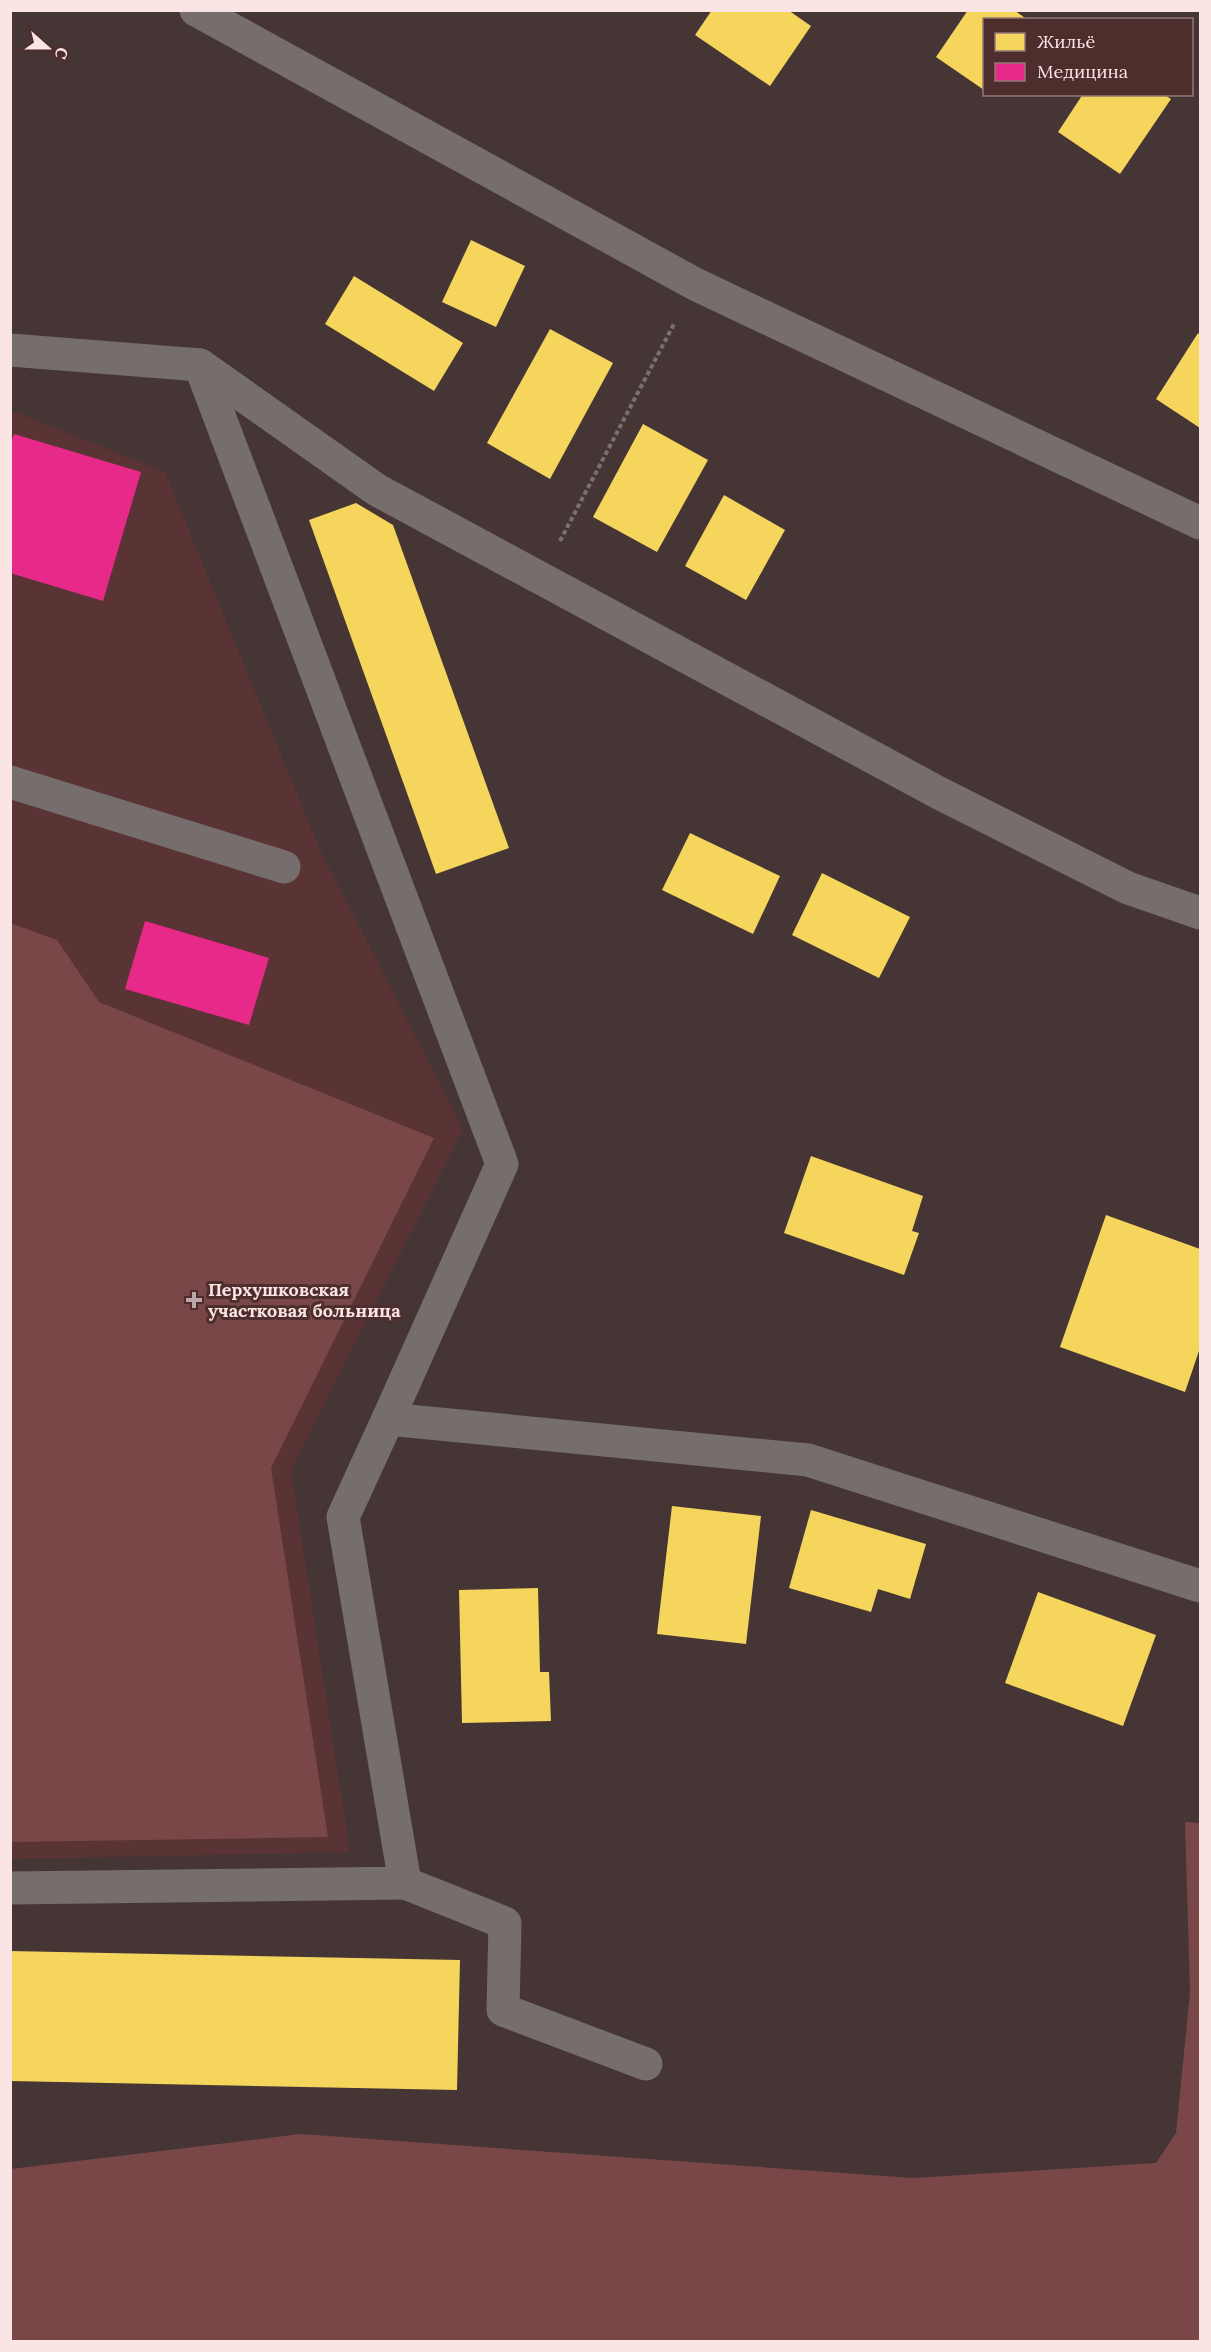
<svg xmlns="http://www.w3.org/2000/svg" width="1211" height="2352" font-family="Lora,serif">
  <style>
    .built { fill: #5a3434 }
    .green { fill: #794748 }
    .homes { fill: #f6d55c }
    .health { fill: #e7298a }
    .lines { fill: none; stroke-linecap: round; stroke-linejoin: round }
    .path { stroke: #7a7070; stroke-width: 4; stroke-dasharray: 4.5 3; stroke-linecap: butt }
    .minor { stroke: #766d6d; stroke-width: 33 }
    .poi-dot { fill: #bca7a7; stroke: #4e2d2d; stroke-width: 2 }
    .labels { text-anchor: middle; stroke-width: 6; stroke-linejoin: round; paint-order: stroke }
    .poi-label { font-size: 18px; font-weight: bold; fill: #fbe5e4; stroke: #4e2d2d; text-anchor: start }
  </style>
  <rect width="100%" height="100%" fill="#463535"/>
  <polygon class="built" points="10,410 165,472 320,850 463,1129 291,1471 350,1852 11,1859"/>
  <g class="green">
    <polygon points="10,923 57,940 99,1002 434,1138 271,1468 328,1837 11,1842"/>
    <polygon points="1185,1822 1200,1823 1200,2341 11,2341 11,2169 301,2134 913,2178 1156,2163 1176,2133 1190,1992"/>
  </g>
  <g class="homes">
    <polygon points="712,10 788,10 811,26 770,86 695,35"/>
    <polygon points="968,10 1014,10 1028,20 984,20 984,90 936,57"/>
    <polygon points="1083,94 1163,94 1171,99 1120,174 1058,132"/>
    <polygon points="471,240 525,266 496,327 442,302"/>
    <polygon points="354,276 463,343 434,391 325,324"/>
    <polygon points="550,329 613,363 550,479 487,443"/>
    <polygon points="1198,333 1200,335 1200,428 1156,399"/>
    <polygon points="643,424 708,460 657,552 593,517"/>
    <polygon points="724,495 785,530 746,600 685,566"/>
    <polygon points="356,503 393,525 509,848 436,874 309,520"/>
    <polygon points="690,833 780,876 753,934 662,890"/>
    <polygon points="822,873 910,917 879,978 792,935"/>
    <polygon points="811,1156 923,1196 912,1231 919,1233 904,1275 784,1233"/>
    <polygon points="1106,1215 1200,1249 1200,1348 1185,1392 1060,1347"/>
    <polygon points="672,1506 761,1516 746,1644 657,1634"/>
    <polygon points="811,1510 926,1544 910,1599 878,1589 871,1612 789,1588"/>
    <polygon points="538,1588 540,1672 549,1672 551,1721 462,1723 459,1590"/>
    <polygon points="1038,1592 1156,1635 1123,1726 1005,1683"/>
    <polygon points="10,1951 460,1960 457,2090 10,2081"/>
  </g>
  <g class="health">
    <polygon points="14,434 141,472 103,601 10,573 10,444"/>
    <polygon points="145,921 269,958 249,1025 125,989"/>
  </g>
  <g class="lines">
    <polyline class="path" points="560,541 675,322"/>
    <g class="minor">
      <polyline points="196,10 695,284 1200,523"/>
      <polyline points="10,350 200,365 377,490 939,793 1128,888 1200,913"/>
      <polyline points="200,365 502,1164 388,1419"/>
      <polyline points="10,782 284,867"/>
      <polyline points="405,1883 505,1923 503,2010 646,2064"/>
      <polyline points="10,1888 405,1883 343,1517 388,1419 808,1460 1200,1586"/>
    </g>
  </g>
  <path class="poi-dot" d="M191 1291h6v6h6v6h-6v6h-6v-6h-6v-6h6z"/>
  <g class="labels">
    <g class="poi-label">
      <text x="208" y="1296">Перхушковская<tspan x="208" dy="21">участковая больница</tspan></text>
    </g>
  </g>
  <rect width="1211" height="2352" fill="none" stroke="#fbe5e4" stroke-width="24"/>
  <rect x="983" y="18" width="210" height="78" fill="#4e2d2d" stroke="#937776" stroke-width="1.5"/>
  <rect x="995" y="33" width="30" height="18" fill="#f6d55c" stroke="#937776" stroke-width="1.5"/>
  <text x="1037" y="48" font-size="18" fill="#fbe5e4">Жильё</text>
  <rect x="995" y="63" width="30" height="18" fill="#e7298a" stroke="#937776" stroke-width="1.5"/>
  <text x="1037" y="78" font-size="18" fill="#fbe5e4">Медицина</text>
  <g transform="translate(48 48) rotate(111)" stroke="#4e2d2d" stroke-width="4.5" paint-order="stroke">
  <path d="M0-4.5L10 22L0 15L-10 22Z" fill="#fbe5e4"/>
  <text y="-9" font-size="16" font-weight="bold" text-anchor="middle" fill="#fbe5e4">С</text>
  </g>
</svg>
